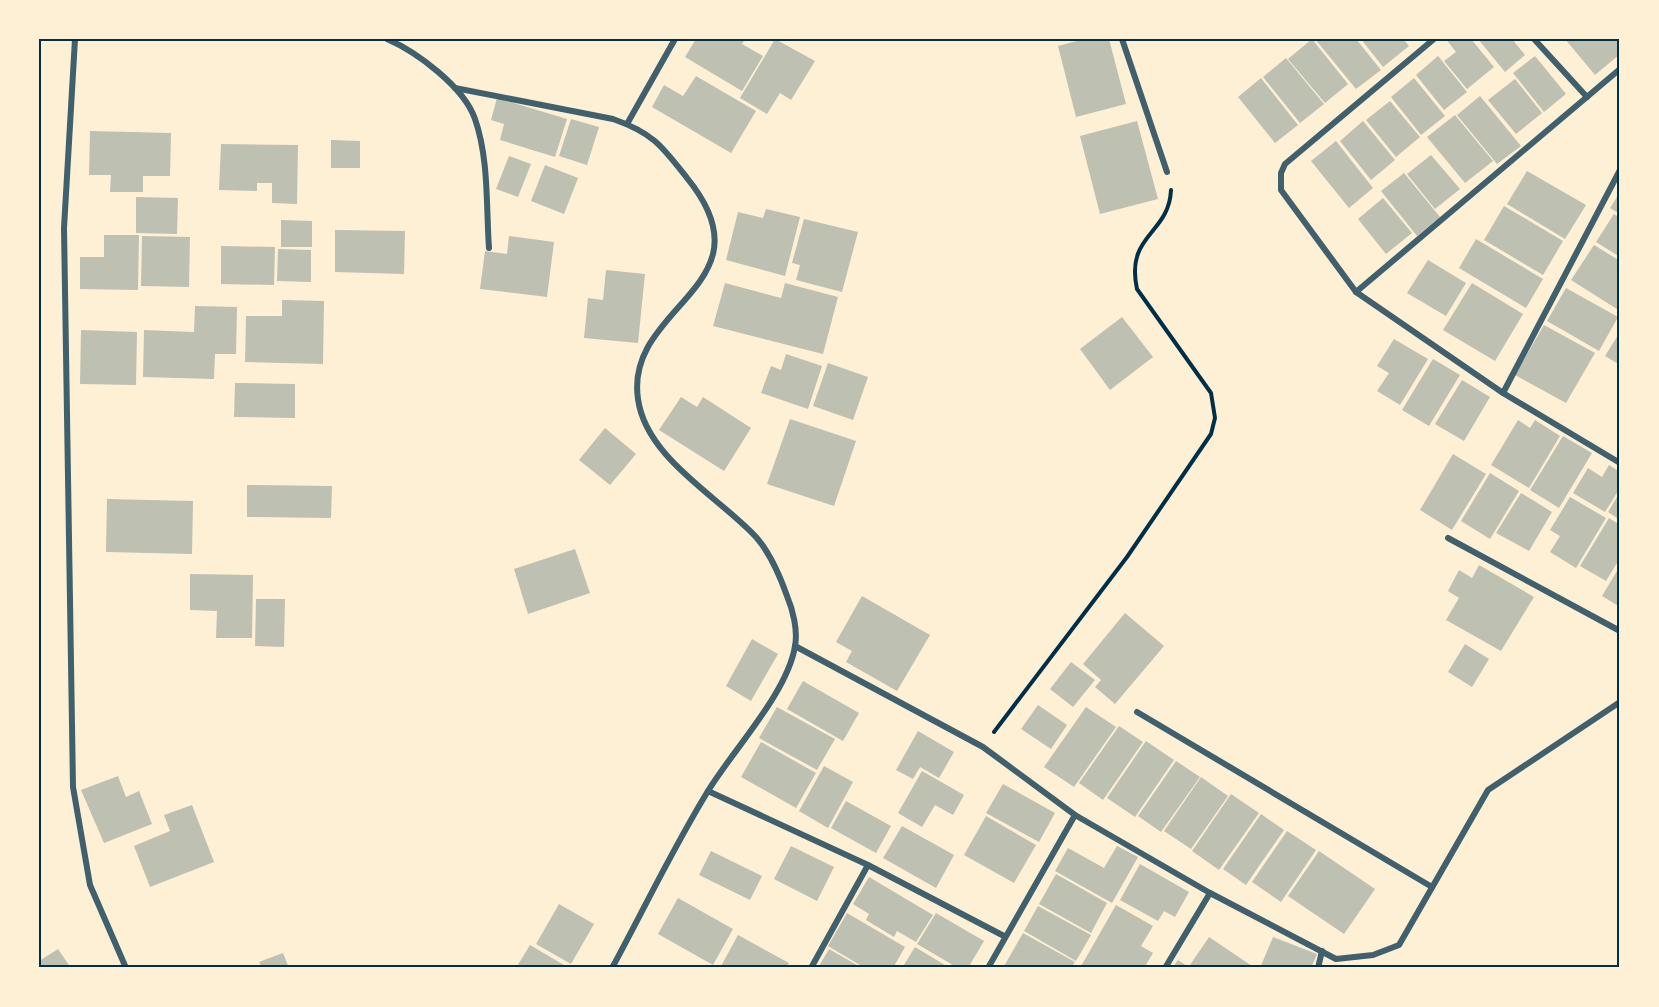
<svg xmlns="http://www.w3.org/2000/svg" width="1659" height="1007" font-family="'Golos Text',sans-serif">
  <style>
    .building { fill: #bec0b2 }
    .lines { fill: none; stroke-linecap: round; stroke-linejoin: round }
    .path { stroke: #003049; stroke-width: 4 }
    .minor { stroke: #3f606c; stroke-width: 6 }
    .neatline { fill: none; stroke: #003049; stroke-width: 2 }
  </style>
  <rect width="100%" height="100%" fill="#fdf0d5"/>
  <g class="building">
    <polygon points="696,39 745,39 742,44 763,56 742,91 685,57"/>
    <polygon points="775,39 815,61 791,100 780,93 767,114 740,98"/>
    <polygon points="1084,39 1109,39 1126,104 1076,117 1058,46"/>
    <polygon points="1312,39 1348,84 1325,103 1288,59"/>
    <polygon points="1315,39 1356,39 1381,70 1356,89"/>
    <polygon points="1361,39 1403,39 1409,46 1383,67"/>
    <polygon points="1446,39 1471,39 1494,67 1467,89 1444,61 1456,52"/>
    <polygon points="1478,39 1512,39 1525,55 1505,72"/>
    <polygon points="1565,39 1620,39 1620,54 1595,75"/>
    <polygon points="1438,56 1467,92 1444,110 1416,75"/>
    <polygon points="1535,56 1566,94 1544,112 1513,73"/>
    <polygon points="1286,58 1324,104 1300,123 1263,77"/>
    <polygon points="696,76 756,111 731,153 652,107 664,85 683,96"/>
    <polygon points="1261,78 1298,125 1275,143 1238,97"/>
    <polygon points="1414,78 1445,116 1421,135 1391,97"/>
    <polygon points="1515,79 1542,113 1516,134 1488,100"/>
    <polygon points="1480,96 1521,146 1497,164 1457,115"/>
    <polygon points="497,98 567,119 555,157 500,140 504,124 491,120"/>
    <polygon points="1390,101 1420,137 1396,157 1366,120"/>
    <polygon points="1455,115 1493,161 1465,183 1427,137"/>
    <polygon points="571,119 599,127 587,165 559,156"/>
    <polygon points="1137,121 1158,199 1100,214 1080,136"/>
    <polygon points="1363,121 1395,160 1371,180 1340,141"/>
    <polygon points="90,131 171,133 170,176 143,176 143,192 110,192 111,175 89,175"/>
    <polygon points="331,140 360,141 360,168 331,168"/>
    <polygon points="1336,141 1373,188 1349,208 1311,161"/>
    <polygon points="221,144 298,145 297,204 272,203 272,183 257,183 257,191 219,190"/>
    <polygon points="1431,155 1460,189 1435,209 1407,174"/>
    <polygon points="509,156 531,164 518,197 496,189"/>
    <polygon points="545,165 578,178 564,214 531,201"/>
    <polygon points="1527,171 1586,205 1565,239 1507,204"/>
    <polygon points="1404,173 1440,217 1417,236 1381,191"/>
    <polygon points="1620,192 1620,214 1610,208"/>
    <polygon points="136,197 178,198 177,234 136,233"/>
    <polygon points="1383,198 1412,233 1386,254 1358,219"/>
    <polygon points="1504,206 1563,241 1543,275 1484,240"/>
    <polygon points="766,209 800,217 785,276 726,260 738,212 763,218"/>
    <polygon points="1614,214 1620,218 1620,257 1596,242"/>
    <polygon points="804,219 858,232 842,292 796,280 800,265 792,263"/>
    <polygon points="281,220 312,221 312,247 281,247"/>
    <polygon points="335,230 405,231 404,274 335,272"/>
    <polygon points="104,235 139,235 138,290 80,289 80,257 104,257"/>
    <polygon points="142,236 190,237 189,287 141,286"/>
    <polygon points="509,236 554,242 547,297 480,289 485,251 507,254"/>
    <polygon points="1476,239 1543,279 1526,308 1459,268"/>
    <polygon points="1594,245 1620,261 1620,311 1571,280"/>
    <polygon points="221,246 275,247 274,285 221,284"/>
    <polygon points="278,249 311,250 311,282 277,281"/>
    <polygon points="1428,260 1466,283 1446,316 1407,293"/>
    <polygon points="606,270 645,274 638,343 584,338 588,298 603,300"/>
    <polygon points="725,283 781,298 785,283 838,297 823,354 713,326"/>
    <polygon points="1472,283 1523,314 1495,361 1443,330"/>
    <polygon points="1566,288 1618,317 1599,351 1547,321"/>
    <polygon points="282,300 324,301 323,364 245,362 246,316 282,316"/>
    <polygon points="195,306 237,307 236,354 215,354 214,379 143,377 144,330 194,332"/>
    <polygon points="1122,317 1153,357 1110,390 1080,349"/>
    <polygon points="1544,325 1595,353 1566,403 1515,375"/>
    <polygon points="81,330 137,332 136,385 80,384"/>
    <polygon points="1620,332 1620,365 1605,356"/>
    <polygon points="1394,339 1428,359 1400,405 1377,391 1389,373 1377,366"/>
    <polygon points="786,354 822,366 808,409 761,393 771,366 781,370"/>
    <polygon points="1433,359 1460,375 1429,426 1402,410"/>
    <polygon points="828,363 868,377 853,420 813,406"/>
    <polygon points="1462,380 1490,397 1464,441 1435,424"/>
    <polygon points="235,383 295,384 295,418 234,417"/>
    <polygon points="681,397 697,407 703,397 751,428 724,471 659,430"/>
    <polygon points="790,419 856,441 834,506 767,484"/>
    <polygon points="1518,420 1530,428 1535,420 1560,436 1529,488 1491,465"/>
    <polygon points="605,428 636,454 610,485 579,460"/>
    <polygon points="1563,436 1592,453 1559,508 1530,490"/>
    <polygon points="1453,454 1486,474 1452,530 1420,510"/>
    <polygon points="1609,465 1620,472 1620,488 1605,512 1573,493 1588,468 1602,477"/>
    <polygon points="1490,473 1519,491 1490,539 1461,521"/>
    <polygon points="247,485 332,486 331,518 247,517"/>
    <polygon points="1620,492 1620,520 1608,512"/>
    <polygon points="1521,493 1552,512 1529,551 1496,533"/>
    <polygon points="1570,497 1606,518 1576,568 1550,552 1560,536 1550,530"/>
    <polygon points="107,499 193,501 192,554 106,552"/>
    <polygon points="1609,518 1620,525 1620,558 1606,581 1580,566"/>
    <polygon points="575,549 590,593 528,614 514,569"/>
    <polygon points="1479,565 1534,597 1501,651 1446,620 1459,598 1448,591 1459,570 1472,578"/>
    <polygon points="1620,566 1620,607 1602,596"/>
    <polygon points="190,574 253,575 252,638 216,638 217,611 190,610"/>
    <polygon points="862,596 930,635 897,691 846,662 852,651 836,642"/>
    <polygon points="256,599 285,599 284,647 255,646"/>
    <polygon points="1125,613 1164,646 1115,704 1095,687 1101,680 1083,664"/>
    <polygon points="752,639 778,654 751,701 726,686"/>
    <polygon points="1465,644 1489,659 1472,687 1448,672"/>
    <polygon points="1071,662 1095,680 1073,707 1050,689"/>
    <polygon points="803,681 859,713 843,741 787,709"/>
    <polygon points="1038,705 1067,725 1051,749 1021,729"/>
    <polygon points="777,707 835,739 817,770 759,738"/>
    <polygon points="1086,707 1116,727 1074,787 1044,767"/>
    <polygon points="1119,726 1143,742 1103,800 1079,783"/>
    <polygon points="918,731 954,752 939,778 920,767 913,779 896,770"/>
    <polygon points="1146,741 1174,760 1135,817 1107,798"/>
    <polygon points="761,742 816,773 796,808 741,777"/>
    <polygon points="1176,761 1200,777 1161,832 1138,816"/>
    <polygon points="824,766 853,782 828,828 799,811"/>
    <polygon points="922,771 964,795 953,815 935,805 922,827 898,813"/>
    <polygon points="118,776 126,797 139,791 152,824 104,843 81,790"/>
    <polygon points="1201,777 1228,796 1191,849 1164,831"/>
    <polygon points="1003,784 1055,813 1039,842 986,813"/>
    <polygon points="1231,794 1259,813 1219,870 1192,851"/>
    <polygon points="846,801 891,826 876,853 831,828"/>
    <polygon points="192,805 214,862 150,887 134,846 170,831 164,815"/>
    <polygon points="1261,814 1284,830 1246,885 1223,869"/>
    <polygon points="986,816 1036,845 1014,883 964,855"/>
    <polygon points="902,826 954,855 936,888 883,858"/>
    <polygon points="1287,831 1316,850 1281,902 1252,882"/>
    <polygon points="791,846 834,867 817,901 774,879"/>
    <polygon points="1117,846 1138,857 1112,903 1055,871 1068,848 1104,868"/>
    <polygon points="711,851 762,876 750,900 699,875"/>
    <polygon points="1319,851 1375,889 1344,934 1288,896"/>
    <polygon points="1140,864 1189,892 1175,917 1164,911 1158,921 1120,900"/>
    <polygon points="1056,874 1107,903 1091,933 1039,904"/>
    <polygon points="869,877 933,915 916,942 897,931 894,937 866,920 869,914 853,904"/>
    <polygon points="678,898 733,929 713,965 658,934"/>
    <polygon points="559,904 594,924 571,964 536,944"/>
    <polygon points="1116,905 1153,926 1141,946 1153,953 1144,968 1080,968"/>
    <polygon points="1038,906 1091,935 1076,961 1024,931"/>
    <polygon points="847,913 905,947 893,968 865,968 828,946"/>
    <polygon points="936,913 984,941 968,968 958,968 917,944"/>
    <polygon points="1023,933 1075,962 1071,968 1003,968"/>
    <polygon points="738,935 789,963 786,968 720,968"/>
    <polygon points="1209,937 1255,968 1196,968 1190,965"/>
    <polygon points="1273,937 1317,954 1311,968 1260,968"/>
    <polygon points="530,945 569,968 516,968"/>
    <polygon points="915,947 950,968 902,968"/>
    <polygon points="58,949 71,968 39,968 39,961"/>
    <polygon points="829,949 862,968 818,968"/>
    <polygon points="283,953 289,968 262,968 259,962"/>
    <polygon points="1178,960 1190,968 1172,968"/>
  </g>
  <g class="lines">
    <path class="path" d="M994,732L1127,557L1211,434L1215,418L1211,393L1137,289C1125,234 1169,235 1171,190"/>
    <g class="minor">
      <polyline points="75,39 64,228 73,787 90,885 126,968"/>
      <path d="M387,39C417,52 464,87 475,119C489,159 486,206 489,248"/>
      <polyline points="1122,39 1167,172"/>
      <polyline points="1434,39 1285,164 1281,173 1281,190 1356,292 1503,393 1620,463"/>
      <polyline points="1534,39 1587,97"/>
      <path d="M455,88L613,119C653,133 662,146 687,178C775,286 624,305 638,399C646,458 718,496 756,537C770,553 780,576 787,596C793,610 798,631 795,646C788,692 733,750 708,791C673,848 644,909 612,968"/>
      <polyline points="627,124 675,39"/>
      <polyline points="1356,292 1620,69"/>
      <polyline points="1503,393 1620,170"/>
      <polyline points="1448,538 1620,631"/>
      <polyline points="795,646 983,747 1075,815 1210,893 1336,959 1373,955 1399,945 1488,790 1620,702"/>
      <polyline points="1137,712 1432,887"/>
      <polyline points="708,791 868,865 1004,936"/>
      <polyline points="811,968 868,865"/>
      <polyline points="988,968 1075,815"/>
      <polyline points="1165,968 1210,893"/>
      <polyline points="1318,968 1322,951"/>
    </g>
  </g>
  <rect width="1659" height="1007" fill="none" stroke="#fdf0d5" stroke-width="81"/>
  <rect x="40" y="40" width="1578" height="926" class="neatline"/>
</svg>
